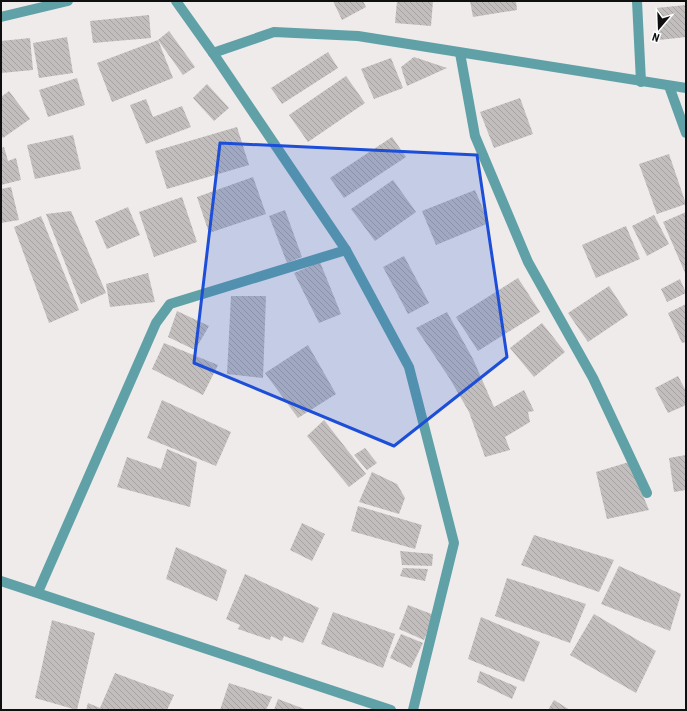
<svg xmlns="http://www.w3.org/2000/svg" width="687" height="711" font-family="'Roboto Condensed',sans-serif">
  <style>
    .building { fill: url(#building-back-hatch) }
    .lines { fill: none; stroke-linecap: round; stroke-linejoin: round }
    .minor { stroke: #60a1a7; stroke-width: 10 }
    .marked { fill: #1d4ed8; fill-opacity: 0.2; stroke: #1d4ed8; stroke-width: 3; stroke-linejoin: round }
  </style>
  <defs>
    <pattern id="building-back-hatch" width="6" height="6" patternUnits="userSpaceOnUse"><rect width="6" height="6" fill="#c2bebd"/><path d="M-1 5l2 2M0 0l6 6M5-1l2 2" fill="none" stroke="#a6a2a1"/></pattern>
  </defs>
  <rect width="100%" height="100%" fill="#efebea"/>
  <g class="building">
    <polygon points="333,1 363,1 366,7 342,20"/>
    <polygon points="397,1 433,1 431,26 395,23"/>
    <polygon points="470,1 516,1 517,10 473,17"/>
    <polygon points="686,5 686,37 659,40 656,8"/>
    <polygon points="149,15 151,38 93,43 90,21"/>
    <polygon points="169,31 195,67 183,75 158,40"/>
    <polygon points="67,37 73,73 39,78 33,43"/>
    <polygon points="30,38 33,70 1,73 1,41"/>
    <polygon points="158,40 173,78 112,102 97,63"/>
    <polygon points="328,52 338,68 282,104 271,88"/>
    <polygon points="414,57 447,68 407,86 401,67"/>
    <polygon points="391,58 403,88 374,99 361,69"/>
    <polygon points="346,76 365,103 308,142 289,115"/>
    <polygon points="77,78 85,105 48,117 39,90"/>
    <polygon points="207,84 229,108 214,121 193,98"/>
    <polygon points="9,91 30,119 3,138 1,136 1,97"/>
    <polygon points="520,98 533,134 494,148 480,112"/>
    <polygon points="146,99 153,117 182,106 191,127 146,144 130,105"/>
    <polygon points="237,127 249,165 167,189 155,151"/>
    <polygon points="73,135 81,169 35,179 27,145"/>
    <polygon points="392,137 406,157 344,198 330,178"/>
    <polygon points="4,147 8,161 16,158 21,180 1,185 1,148"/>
    <polygon points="669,154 686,204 657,214 639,164"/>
    <polygon points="253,177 266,214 209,233 197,197"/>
    <polygon points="393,180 416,212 375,241 351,209"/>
    <polygon points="11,187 19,220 1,223 1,189"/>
    <polygon points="475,190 489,223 436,245 422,211"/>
    <polygon points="182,197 197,242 154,257 139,212"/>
    <polygon points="128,207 140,235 107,249 95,221"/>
    <polygon points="285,210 302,257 287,263 269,216"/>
    <polygon points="71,211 106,293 81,304 46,214"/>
    <polygon points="686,212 686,275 663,222"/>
    <polygon points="654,215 669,244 647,256 632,226"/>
    <polygon points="41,216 79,310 49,323 14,227"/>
    <polygon points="626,226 640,259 596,278 582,245"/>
    <polygon points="404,256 429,303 408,314 383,267"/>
    <polygon points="320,262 341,314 319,323 294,273"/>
    <polygon points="148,273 155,302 110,307 106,284"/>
    <polygon points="518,278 540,312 478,351 456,317"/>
    <polygon points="680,279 686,293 667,302 661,289"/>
    <polygon points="609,286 628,315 588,342 568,313"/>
    <polygon points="231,296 266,296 263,378 227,374"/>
    <polygon points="686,304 686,342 682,343 668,313"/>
    <polygon points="177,311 209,326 195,350 168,337"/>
    <polygon points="447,312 473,359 494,407 524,390 534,411 528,412 530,422 505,437 510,450 485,457 469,412 450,379 416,328"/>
    <polygon points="542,323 565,352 534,377 510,348"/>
    <polygon points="164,343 218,365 203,395 152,369"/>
    <polygon points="308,345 336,394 298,418 265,373"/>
    <polygon points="678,376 686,391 686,405 668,413 655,388"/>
    <polygon points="162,400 231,432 216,466 147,438"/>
    <polygon points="324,420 366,474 349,487 307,436"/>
    <polygon points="365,448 377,463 367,470 354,455"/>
    <polygon points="167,449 197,462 190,507 117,487 127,457 161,469"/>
    <polygon points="686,455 686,490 674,492 669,458"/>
    <polygon points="629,462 649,510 607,519 596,472"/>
    <polygon points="372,472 397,484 405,498 399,514 359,502"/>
    <polygon points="358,506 422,525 415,549 351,531"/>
    <polygon points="302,523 325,534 312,561 290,550"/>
    <polygon points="534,535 614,560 599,592 521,565"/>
    <polygon points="176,547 227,570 217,601 166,579"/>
    <polygon points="400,551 433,554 432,566 402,565"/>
    <polygon points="619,566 681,594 670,631 601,604"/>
    <polygon points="403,568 428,569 425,581 400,576"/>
    <polygon points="245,574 319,608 303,643 284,636 282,641 271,636 270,640 238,629 240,625 226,619"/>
    <polygon points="507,578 586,604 570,643 495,616"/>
    <polygon points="408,605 434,615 424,640 399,629"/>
    <polygon points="333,612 395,634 383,668 321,644"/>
    <polygon points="594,614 656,651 636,693 570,655"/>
    <polygon points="481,617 540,642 524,682 468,659"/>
    <polygon points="52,620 95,633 77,710 35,698"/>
    <polygon points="401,634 423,643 411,668 390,658"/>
    <polygon points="480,671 517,687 512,699 477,682"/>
    <polygon points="115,673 174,695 167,710 86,710 88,703 100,708"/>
    <polygon points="229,683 272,697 266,710 220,710"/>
    <polygon points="278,699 307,710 274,710"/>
    <polygon points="554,700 570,710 548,710"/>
  </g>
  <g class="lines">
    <g class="minor">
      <polyline points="176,1 213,53 346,250 409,367 454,543 413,710"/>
      <polyline points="637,1 641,82"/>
      <polyline points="1,17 68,1"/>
      <polyline points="213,53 274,32 358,36 686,88"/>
      <polyline points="460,53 475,136 528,262 593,378 647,493"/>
      <polyline points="669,86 686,133"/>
      <polyline points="1,581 391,710"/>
      <polyline points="38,592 156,323 170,304 346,250"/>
    </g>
  </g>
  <path class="marked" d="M220,143L477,155L507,357L394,446L194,363Z"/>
  <rect width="687" height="711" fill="none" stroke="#100f0f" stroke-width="4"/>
  <g transform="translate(659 28) rotate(199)" stroke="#ffffff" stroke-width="3" paint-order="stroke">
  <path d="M0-3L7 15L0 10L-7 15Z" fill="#100f0f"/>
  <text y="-6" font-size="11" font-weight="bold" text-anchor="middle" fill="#100f0f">N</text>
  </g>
</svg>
